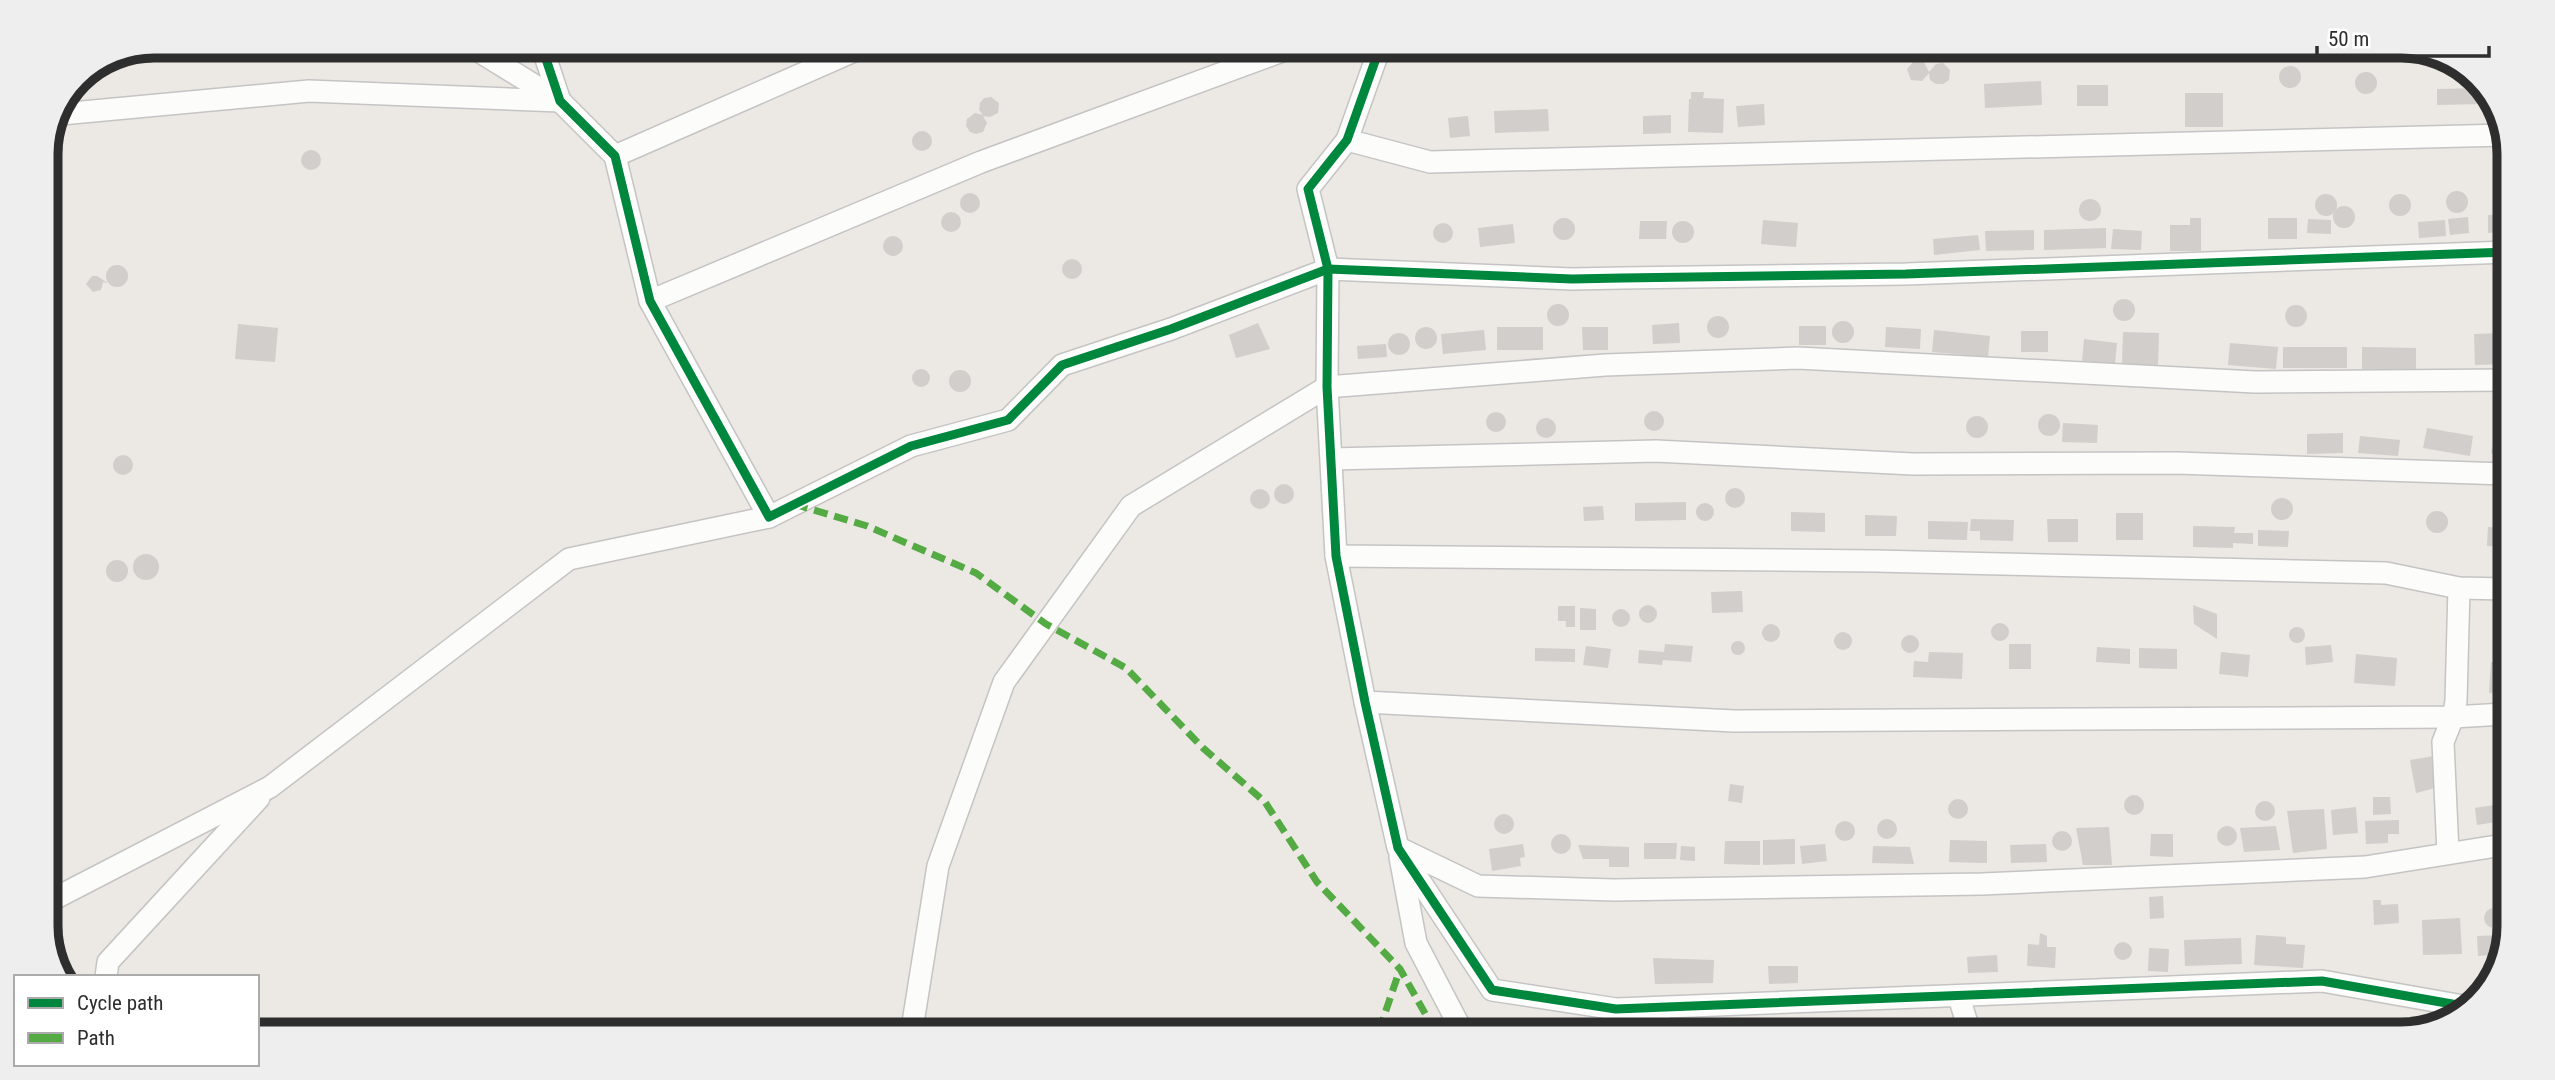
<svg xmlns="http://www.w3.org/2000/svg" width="2555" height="1080" font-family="'Roboto Condensed',sans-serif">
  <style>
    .building { fill: #d1cecb }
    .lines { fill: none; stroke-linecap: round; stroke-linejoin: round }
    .minor-casing { stroke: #c5c4c5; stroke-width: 24 }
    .minor { stroke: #fcfcfb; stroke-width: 21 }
    .quiet { stroke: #54ab44; stroke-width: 7; stroke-dasharray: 14 7; stroke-linecap: butt }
    .cycleway-casing { stroke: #fff; stroke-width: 13 }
    .cycleway { stroke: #00873e; stroke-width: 9 }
    .rim { fill: none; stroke: #2e2e2e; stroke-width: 9 }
  </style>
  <rect width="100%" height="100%" fill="#ece8e4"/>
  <g class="building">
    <polygon points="1914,61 1924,62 1929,72 1936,64 1943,63 1950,70 1949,80 1943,84 1936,84 1930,80 1929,73 1922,81 1911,80 1907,69"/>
    <polygon points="113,62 111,71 106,75 99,74 94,70"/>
    <circle cx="2290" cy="77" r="11"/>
    <circle cx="2366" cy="83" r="11"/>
    <polygon points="2041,81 2042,105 1985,108 1984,84"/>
    <rect x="2077" y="85" width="31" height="21"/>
    <polygon points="2483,88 2484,104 2437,105 2437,89"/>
    <polygon points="1691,92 1704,92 1703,98 1724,99 1723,133 1688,132 1689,99 1691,99"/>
    <rect x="2185" y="93" width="38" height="34"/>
    <polygon points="991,97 999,103 998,113 990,117 983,116 987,123 983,132 976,134 970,132 966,126 967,119 975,113 983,115 979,110 980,103 984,98"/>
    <polygon points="1764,104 1765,125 1738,127 1736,106"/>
    <polygon points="1548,109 1549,131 1495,133 1494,111"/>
    <polygon points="1671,115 1671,133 1643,134 1643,116"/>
    <polygon points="1468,116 1470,136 1450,138 1448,118"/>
    <circle cx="922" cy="141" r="10"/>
    <circle cx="311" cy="160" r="10"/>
    <circle cx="2457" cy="202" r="11"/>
    <circle cx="970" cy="203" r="10"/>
    <circle cx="2400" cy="205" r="11"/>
    <circle cx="2326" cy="205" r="11"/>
    <circle cx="2090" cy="210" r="11"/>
    <circle cx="2344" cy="217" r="11"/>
    <circle cx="951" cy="222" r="10"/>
    <polygon points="2509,214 2508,231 2488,233 2488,215"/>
    <polygon points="2468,217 2469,233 2450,235 2448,219"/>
    <polygon points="2190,218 2201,218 2201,251 2170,251 2170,225 2190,225"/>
    <rect x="2268" y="218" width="29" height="21"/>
    <circle cx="1564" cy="229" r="11"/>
    <polygon points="2308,219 2331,220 2331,234 2307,233"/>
    <polygon points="1763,220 1798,223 1796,247 1761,244"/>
    <polygon points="2445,220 2446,236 2419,238 2418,222"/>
    <polygon points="1640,221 1667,221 1666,239 1639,239"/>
    <circle cx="1683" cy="232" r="11"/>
    <circle cx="1443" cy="233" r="10"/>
    <polygon points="1513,224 1515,243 1480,247 1478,228"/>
    <polygon points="2106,228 2106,248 2044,250 2044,230"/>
    <polygon points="2113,229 2142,231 2141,250 2111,249"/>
    <polygon points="2034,230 2034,250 1986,251 1985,231"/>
    <polygon points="1978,235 1980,250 1934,255 1933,239"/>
    <circle cx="893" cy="246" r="10"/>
    <circle cx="1072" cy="269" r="10"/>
    <circle cx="117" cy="276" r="11"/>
    <polygon points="92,276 97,276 108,283 103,282 101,290 93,292 86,284"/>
    <circle cx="2124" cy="310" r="11"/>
    <circle cx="1558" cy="315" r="11"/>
    <circle cx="2296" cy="316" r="11"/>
    <circle cx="1718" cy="327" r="11"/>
    <circle cx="1843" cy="332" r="11"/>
    <polygon points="1258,323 1270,349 1236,358 1229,335"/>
    <polygon points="1679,323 1680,343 1653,344 1652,325"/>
    <polygon points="238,324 278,328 275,362 235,359"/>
    <rect x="1799" y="326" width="27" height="19"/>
    <rect x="1497" y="327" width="46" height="23"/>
    <polygon points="1582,327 1608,327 1608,350 1583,350"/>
    <polygon points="1886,327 1921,329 1920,349 1885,347"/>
    <circle cx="1426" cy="338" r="11"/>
    <polygon points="1484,330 1486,350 1443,354 1441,334"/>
    <polygon points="1934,330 1990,336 1988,357 1932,352"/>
    <rect x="2021" y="331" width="27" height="21"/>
    <polygon points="2123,332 2159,333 2158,366 2122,364"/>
    <polygon points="2502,333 2503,364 2475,365 2474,334"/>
    <circle cx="1399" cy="344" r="11"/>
    <polygon points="2084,339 2117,343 2115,364 2082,361"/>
    <polygon points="2230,343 2278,347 2276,369 2228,365"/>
    <polygon points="1386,344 1387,357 1358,359 1357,346"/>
    <rect x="2283" y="347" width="64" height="21"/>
    <polygon points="2362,347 2416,348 2416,369 2362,369"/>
    <circle cx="921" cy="378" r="9"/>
    <circle cx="960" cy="381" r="11"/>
    <circle cx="1654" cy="421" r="10"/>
    <circle cx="1496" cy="422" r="10"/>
    <circle cx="2049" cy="425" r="11"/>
    <circle cx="1977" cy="427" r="11"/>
    <circle cx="1546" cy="428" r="10"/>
    <polygon points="2063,423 2098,425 2097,443 2062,442"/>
    <polygon points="2427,428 2473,436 2470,456 2423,448"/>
    <polygon points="2343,433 2343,453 2307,454 2307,434"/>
    <polygon points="2360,436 2400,440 2398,456 2358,453"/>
    <polygon points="2500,439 2506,440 2506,458 2502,460 2495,457 2491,452 2494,442"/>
    <circle cx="123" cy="465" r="10"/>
    <circle cx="1284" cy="494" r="10"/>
    <circle cx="1735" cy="498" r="10"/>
    <circle cx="1260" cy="499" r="10"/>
    <circle cx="2282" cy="509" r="11"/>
    <polygon points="1686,502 1686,520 1635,521 1635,503"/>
    <circle cx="1705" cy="512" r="9"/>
    <polygon points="1603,506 1604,520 1584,521 1583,507"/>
    <circle cx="2437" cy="522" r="11"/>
    <polygon points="1791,512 1825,513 1825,532 1791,531"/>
    <rect x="2116" y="513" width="27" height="27"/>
    <polygon points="1865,515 1897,516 1896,536 1865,536"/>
    <polygon points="1971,519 2014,520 2013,541 1980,540 1980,531 1970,531"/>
    <polygon points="2047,519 2078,519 2078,542 2048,542"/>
    <polygon points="1928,521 1968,522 1967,540 1928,539"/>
    <polygon points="2193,526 2235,527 2234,533 2253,533 2253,544 2233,543 2233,548 2193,547"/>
    <polygon points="2488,527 2506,528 2505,547 2487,546"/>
    <polygon points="2258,530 2289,531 2288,547 2258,546"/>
    <circle cx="146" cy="567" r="13"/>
    <circle cx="117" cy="571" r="11"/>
    <polygon points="1742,591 1743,612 1712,613 1711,592"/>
    <polygon points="2193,605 2217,614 2217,639 2194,624"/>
    <circle cx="1648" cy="614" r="9"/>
    <polygon points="1558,606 1575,606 1575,627 1566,627 1566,621 1558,621"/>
    <polygon points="1580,608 1596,609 1596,630 1580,630"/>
    <circle cx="1621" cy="618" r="9"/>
    <circle cx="2000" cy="632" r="9"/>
    <circle cx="1771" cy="633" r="9"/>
    <circle cx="2297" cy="635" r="8"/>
    <circle cx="1843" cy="641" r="9"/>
    <circle cx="1910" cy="644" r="9"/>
    <circle cx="1738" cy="648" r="7"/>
    <polygon points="1665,644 1693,646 1691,662 1663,660 1662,665 1638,663 1639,650 1664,652"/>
    <rect x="2009" y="644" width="22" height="25"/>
    <polygon points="2331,645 2333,662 2306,665 2305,647"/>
    <polygon points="1586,646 1611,649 1608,668 1583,665"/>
    <polygon points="2097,647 2130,649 2130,664 2096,662"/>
    <polygon points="1535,648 1575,649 1575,662 1535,661"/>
    <polygon points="2139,648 2177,649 2177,669 2139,668"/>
    <polygon points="1929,652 1963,653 1962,679 1913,677 1914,661 1928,662"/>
    <polygon points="2221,652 2250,655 2248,677 2219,674"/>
    <polygon points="2356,654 2397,658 2395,686 2354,683"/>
    <polygon points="2491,662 2504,663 2504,694 2489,693"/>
    <polygon points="2434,756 2435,788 2416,793 2410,760"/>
    <polygon points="1730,784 1744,786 1742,803 1728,801"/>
    <circle cx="2134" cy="805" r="10"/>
    <polygon points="2373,797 2390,797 2391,814 2373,815"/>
    <circle cx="1958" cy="809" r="10"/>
    <circle cx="2265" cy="811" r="10"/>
    <polygon points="2500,804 2502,821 2477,825 2475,808"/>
    <polygon points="2356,807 2358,833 2333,835 2331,810"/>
    <polygon points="2324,809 2327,849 2293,853 2287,811"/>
    <circle cx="1504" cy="824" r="10"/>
    <circle cx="1887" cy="829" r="10"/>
    <polygon points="2399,820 2399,834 2388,834 2388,843 2366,844 2365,821"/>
    <circle cx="1845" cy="831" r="10"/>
    <polygon points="2276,826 2280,850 2244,852 2240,828"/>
    <circle cx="2227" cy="836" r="10"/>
    <polygon points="2109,827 2112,865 2083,865 2076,828"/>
    <circle cx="2062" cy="841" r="10"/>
    <polygon points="2151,834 2173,834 2173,857 2150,856"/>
    <circle cx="1561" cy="844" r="10"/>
    <polygon points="1795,839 1795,864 1763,865 1763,840"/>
    <polygon points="1950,840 1987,841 1987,863 1949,862"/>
    <polygon points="1725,841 1760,841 1760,865 1724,864"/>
    <polygon points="1644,843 1677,843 1676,859 1644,859"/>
    <polygon points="1523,844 1525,857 1520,858 1521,866 1492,871 1489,849"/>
    <polygon points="1825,844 1827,861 1802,864 1800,846"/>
    <polygon points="2046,844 2047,862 2011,863 2010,845"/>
    <polygon points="1578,845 1629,847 1629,867 1609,867 1609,859 1583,859"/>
    <polygon points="1681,846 1695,847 1695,861 1680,860"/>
    <polygon points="1873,846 1910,847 1914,864 1872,863"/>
    <polygon points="2163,896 2164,918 2150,919 2149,897"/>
    <polygon points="2373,900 2381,900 2381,905 2398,904 2399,923 2374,925"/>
    <circle cx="2494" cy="918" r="10"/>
    <polygon points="2460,918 2462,954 2423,955 2422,920"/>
    <polygon points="2040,933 2047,936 2047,947 2056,947 2055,968 2027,966 2028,944 2039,945"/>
    <polygon points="2256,935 2286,937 2286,944 2305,945 2303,968 2254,965"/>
    <polygon points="2502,935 2501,954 2478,956 2477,936"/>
    <polygon points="2241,938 2242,964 2185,966 2184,940"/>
    <circle cx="2123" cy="951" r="9"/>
    <polygon points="2149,948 2169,949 2168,972 2148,971"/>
    <polygon points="1997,955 1998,972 1968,973 1967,957"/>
    <polygon points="1653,958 1714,960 1713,983 1655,984"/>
    <polygon points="1768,966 1798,966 1798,983 1769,984"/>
    <polygon points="2310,1024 2317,1029 2319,1034 2297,1034 2302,1025"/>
  </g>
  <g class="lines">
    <defs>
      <g id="minor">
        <polyline points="472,47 560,101"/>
        <polyline points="542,47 560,101 615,156 650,301 769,517 911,446 1008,420 1062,365 1171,329 1328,269 1572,279 1622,278 1906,274 2508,252"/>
        <polyline points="1379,50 1347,140 1308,189 1328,269 1327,387 1336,556 1365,702 1398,848 1492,990 1616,1009 2322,981 2469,1007"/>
        <polyline points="61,114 309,91 560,101"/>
        <polyline points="1347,140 1430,162 2505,135"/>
        <polyline points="615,156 861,48"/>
        <polyline points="650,301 981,162 1285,50"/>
        <polyline points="1332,459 1656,451 1913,464 2177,463 2506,474"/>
        <polyline points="1336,556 1875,561 2386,573 2459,588 2505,589"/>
        <polyline points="1365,702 1734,721 2453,717 2504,714"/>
        <polyline points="1399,848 1478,886 1614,890 1982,884 2365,867 2503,845"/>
        <polyline points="2448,853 2443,742 2453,717 2456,701 2459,588"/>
        <polyline points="1400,857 1416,943 1462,1031"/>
        <polyline points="46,903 270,787 569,559 769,517"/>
        <polyline points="106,977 108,962 259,798"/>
        <polyline points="1959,997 1970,1033"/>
        <polyline points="1625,1012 1678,1032"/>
        <polyline points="912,1029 938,866 1004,682 1131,506 1327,387 1605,365 1798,358 2255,382 2507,380"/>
      </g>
    </defs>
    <use href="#minor" class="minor-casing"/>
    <use href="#minor" class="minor"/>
    <g class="quiet">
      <polyline points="794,504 867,526 976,573 1046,624 1126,668 1203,748 1265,802 1317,882 1400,969 1435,1031"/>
      <polyline points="1379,1031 1400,969"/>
    </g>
    <defs>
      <g id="cycleway">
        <polyline points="542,47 560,101 615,156 650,301 769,517 911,446 1008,420 1062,365 1171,329 1328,269 1572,279 1622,278 1906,274 2508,252"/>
        <polyline points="1379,50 1347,140 1308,189 1328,269 1327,387 1336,556 1365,702 1398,848 1492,990 1616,1009 2322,981 2469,1007"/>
      </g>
    </defs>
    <use href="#cycleway" class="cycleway-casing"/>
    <use href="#cycleway" class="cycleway"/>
  </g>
  <path d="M0 0H2555V1080H0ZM154 58H2401A96 96 0 0 1 2497 154V926A96 96 0 0 1 2401 1022H154A96 96 0 0 1 58 926V154A96 96 0 0 1 154 58Z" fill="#eee" fill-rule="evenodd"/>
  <path class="rim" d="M154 58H2401A96 96 0 0 1 2497 154V926A96 96 0 0 1 2401 1022H154A96 96 0 0 1 58 926V154A96 96 0 0 1 154 58Z"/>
  <rect x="14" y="975" width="245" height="91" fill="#ffffff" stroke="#ababab" stroke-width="2"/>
  <rect x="28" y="998" width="35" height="10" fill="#00873e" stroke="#ababab" stroke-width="2"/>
  <text x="77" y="1010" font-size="21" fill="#2e2e2e">Cycle path</text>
  <rect x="28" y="1033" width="35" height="10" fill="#54ab44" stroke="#ababab" stroke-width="2"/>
  <text x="77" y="1045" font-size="21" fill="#2e2e2e">Path</text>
  <path d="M2317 46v10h172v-10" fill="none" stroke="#2e2e2e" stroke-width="3.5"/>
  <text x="2328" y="46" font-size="21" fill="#2e2e2e" stroke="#ffffff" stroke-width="5" paint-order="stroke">50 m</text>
</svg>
